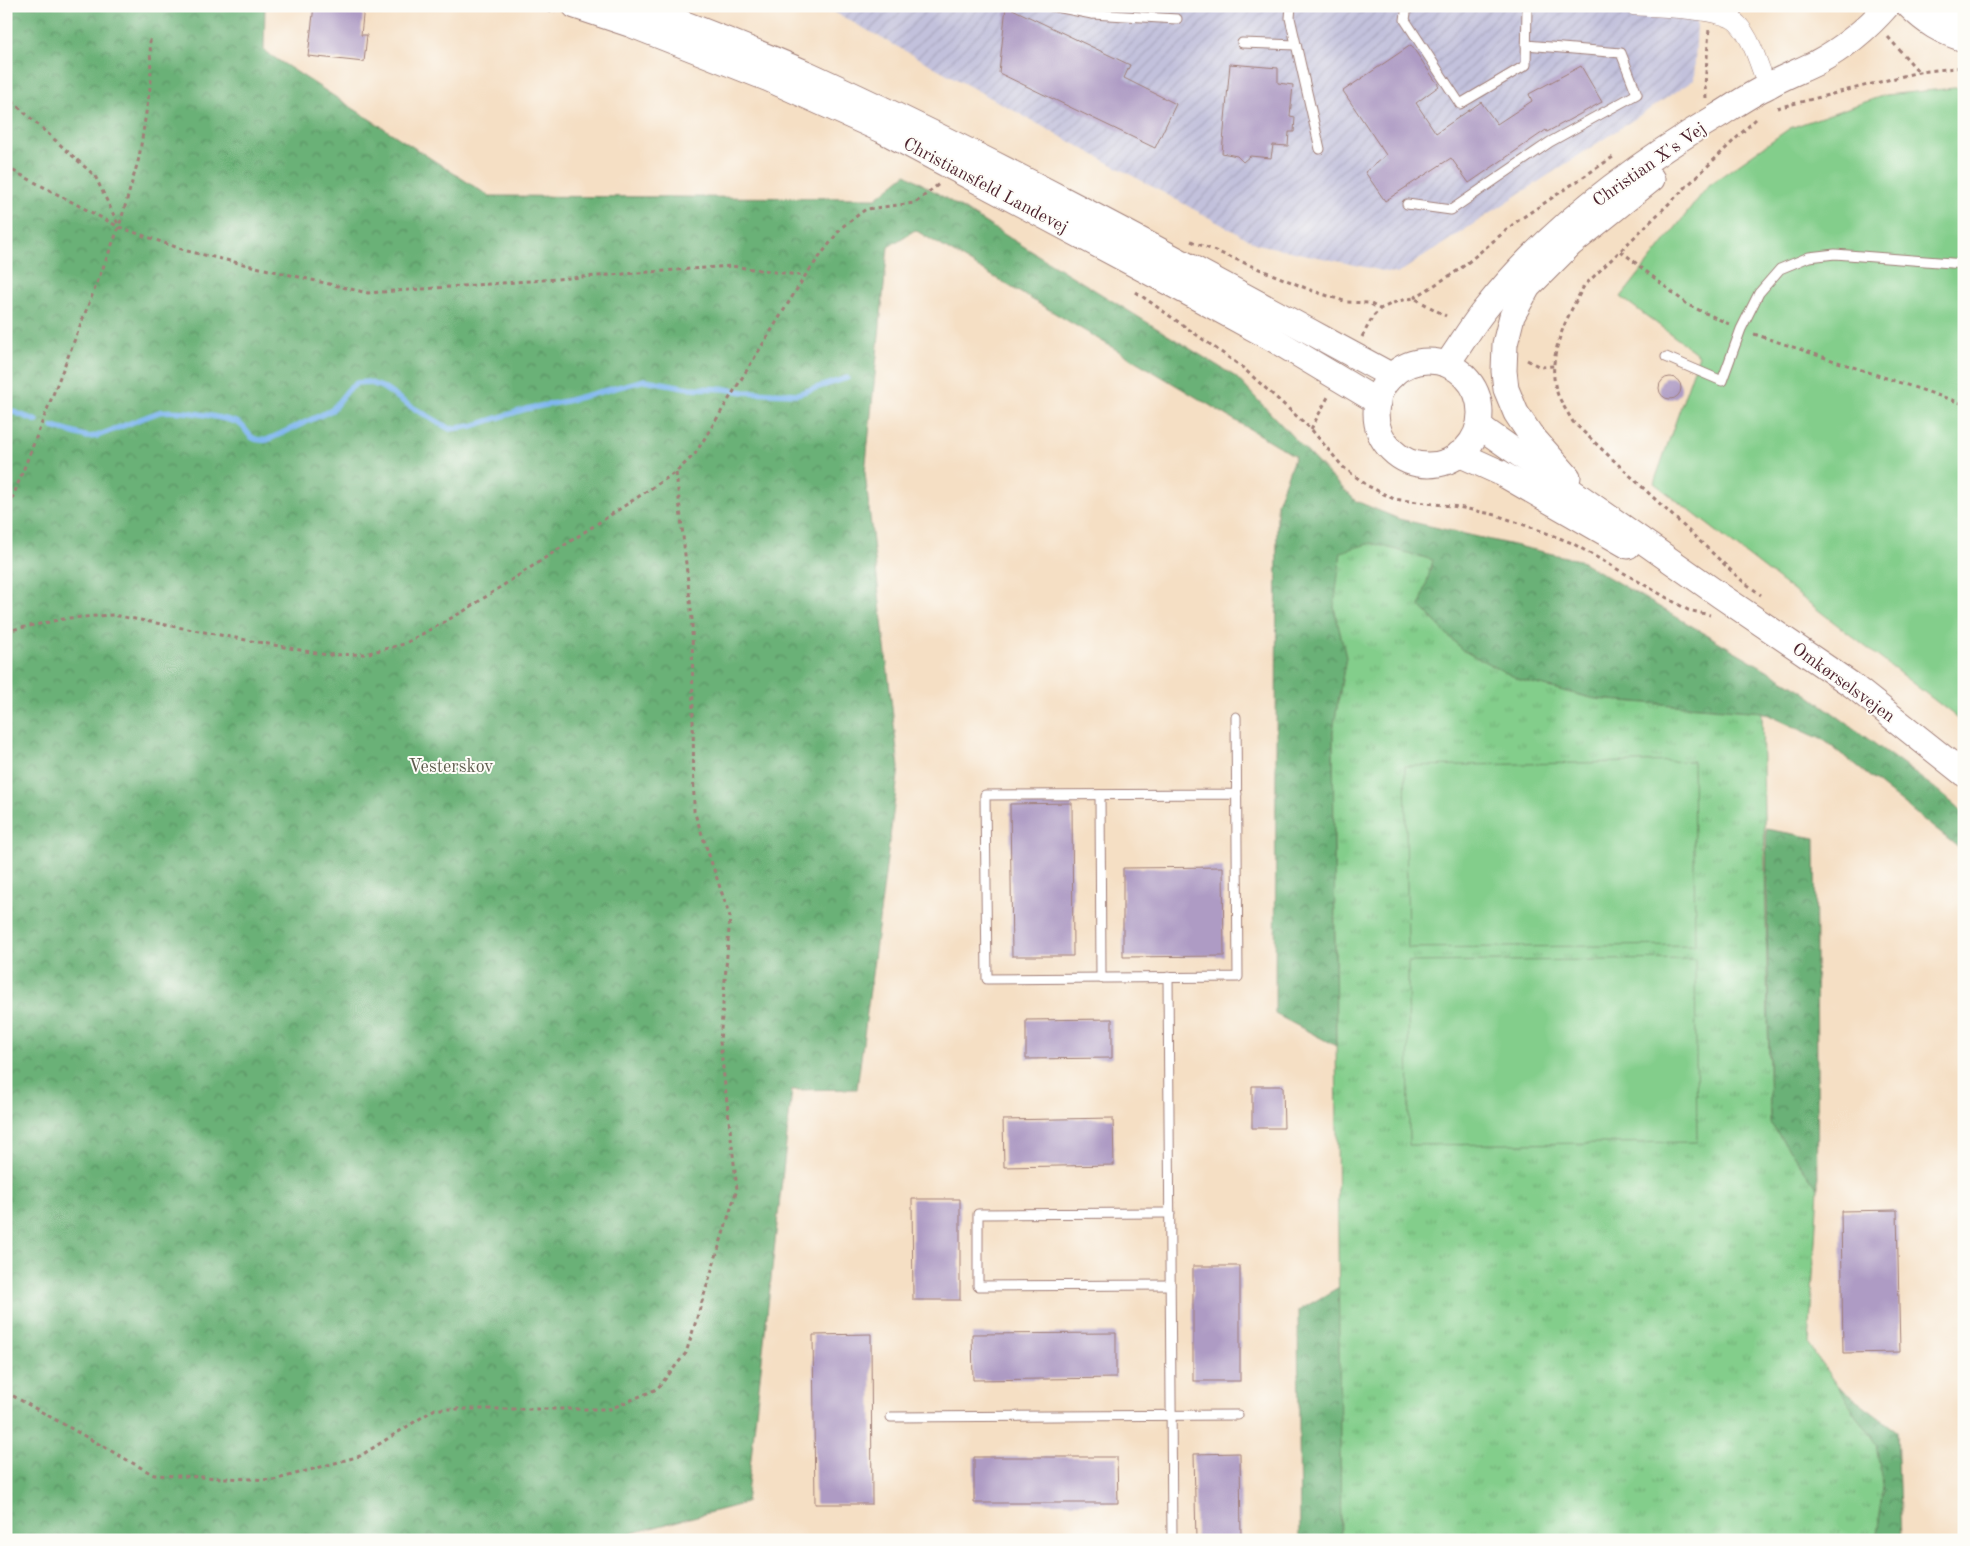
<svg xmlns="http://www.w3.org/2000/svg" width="1970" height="1546" font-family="'Old Standard TT',serif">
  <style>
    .industrial { fill: url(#industrial-furrows) }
    .forest { fill: url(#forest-crowns); stroke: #5a6851 }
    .park { fill: url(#park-tufts); stroke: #66765b }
    .pitch { fill: #83ce8b; stroke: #66765b }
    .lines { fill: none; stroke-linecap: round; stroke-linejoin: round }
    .stream { stroke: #80b7f0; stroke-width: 5.5 }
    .building { fill: #ae9bc4 }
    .lane-casing { stroke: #a07f78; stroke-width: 11 }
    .street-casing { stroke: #a07f78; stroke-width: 19 }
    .secondary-casing { stroke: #a07f78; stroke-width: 27 }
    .path { stroke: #a07f78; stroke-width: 3; stroke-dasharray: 4 4; stroke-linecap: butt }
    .lane { stroke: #fff; stroke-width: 9 }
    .street { stroke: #fff; stroke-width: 18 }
    .secondary { stroke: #fff; stroke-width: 25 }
    .labels { text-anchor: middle; stroke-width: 4; stroke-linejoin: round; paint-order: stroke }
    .street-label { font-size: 18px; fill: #4a1f2b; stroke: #fdfcf7 }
    .park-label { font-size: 18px; fill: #5e5c4d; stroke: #fdfcf7 }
  </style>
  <defs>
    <pattern id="industrial-furrows" width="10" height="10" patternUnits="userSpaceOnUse" patternTransform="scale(1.25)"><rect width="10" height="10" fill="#c2c1dc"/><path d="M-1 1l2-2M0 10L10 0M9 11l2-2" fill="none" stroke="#a8a5bd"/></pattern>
    <pattern id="forest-crowns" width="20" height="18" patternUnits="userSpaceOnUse" patternTransform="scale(1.25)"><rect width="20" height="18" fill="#6ab177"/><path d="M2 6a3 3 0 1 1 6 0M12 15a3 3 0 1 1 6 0" fill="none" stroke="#598f62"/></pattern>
    <pattern id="park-tufts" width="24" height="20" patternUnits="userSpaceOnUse" patternTransform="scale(1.25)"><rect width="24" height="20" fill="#83ce8b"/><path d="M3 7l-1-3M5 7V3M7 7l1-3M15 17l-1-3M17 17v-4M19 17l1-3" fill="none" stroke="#73b078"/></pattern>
  </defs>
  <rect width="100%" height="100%" fill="#fdfcf7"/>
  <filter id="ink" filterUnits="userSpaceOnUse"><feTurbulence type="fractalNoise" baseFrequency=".02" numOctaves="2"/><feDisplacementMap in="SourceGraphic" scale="10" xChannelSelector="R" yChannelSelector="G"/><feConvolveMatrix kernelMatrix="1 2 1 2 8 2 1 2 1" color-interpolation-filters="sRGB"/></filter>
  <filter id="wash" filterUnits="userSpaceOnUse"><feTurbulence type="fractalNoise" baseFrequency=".0096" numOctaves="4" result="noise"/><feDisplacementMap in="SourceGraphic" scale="20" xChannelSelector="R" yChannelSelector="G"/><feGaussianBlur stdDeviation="1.12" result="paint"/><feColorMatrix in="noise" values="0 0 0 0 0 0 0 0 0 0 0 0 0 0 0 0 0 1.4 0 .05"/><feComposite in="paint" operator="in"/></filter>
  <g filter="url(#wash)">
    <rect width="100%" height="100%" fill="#f5dfc4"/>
    <polygon class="industrial" points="823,6 1698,6 1694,80 1397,274 1257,244"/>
    <g class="forest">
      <polygon points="6,6 265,6 264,51 489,196 876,198 906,174 1236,377 1331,477 1356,501 1399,519 1579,560 1803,691 1936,789 1964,813 1964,852 1825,741 1762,712 1595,699 1520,680 1462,650 1420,606 1334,607 1346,657 1333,731 1336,1046 1275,1014 1277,503 1295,456 915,230 888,247 865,473 899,768 857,1089 792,1090 746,1503 606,1540 6,1540"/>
      <polygon points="1766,829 1815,838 1818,1189 1770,1123"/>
      <polygon points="1339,1287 1341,1540 1300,1540 1298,1311"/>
      <polygon points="1838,1387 1897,1431 1901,1540 1876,1540 1883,1493"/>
    </g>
    <polygon class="park" points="1371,543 1433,560 1420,606 1462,650 1520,680 1595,699 1762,712 1770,1123 1818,1189 1809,1345 1876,1443 1883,1493 1876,1540 1341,1540 1333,731 1346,657 1334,607 1341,552"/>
    <g class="pitch">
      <polygon points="1964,87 1964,723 1654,483 1699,355 1621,297 1709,185 1790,128 1885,95"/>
      <polygon points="1693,761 1695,945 1408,948 1405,766"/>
      <polygon points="1695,959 1697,1142 1409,1145 1408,962"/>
    </g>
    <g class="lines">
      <g class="stream">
        <polyline points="6,409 37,421"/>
        <path d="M53,427L88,437L97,436L159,412C179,409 216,416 236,422C250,427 244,442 267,440L332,410L348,390L357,383L368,382L382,387L410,406L450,429L472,426L526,409L566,401L645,380L689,388L725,389L744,392L797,394L847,378"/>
      </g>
    </g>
    <g id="blocks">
      <g class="building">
        <polygon points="314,6 364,6 361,35 367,35 364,62 308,56"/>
        <polygon points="1006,6 1130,65 1124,78 1176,104 1155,148 999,73"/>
        <polygon points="1411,45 1439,86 1416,103 1436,133 1481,102 1497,124 1532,101 1529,94 1581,66 1602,102 1547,132 1546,130 1469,183 1451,158 1385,201 1365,172 1386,155 1343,91"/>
        <polygon points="1230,64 1278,68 1278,83 1293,85 1290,116 1295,117 1294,132 1289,132 1288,146 1273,145 1271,158 1250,156 1243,162 1237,156 1222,153"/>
        <circle cx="1670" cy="388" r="11"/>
        <polygon points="1072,803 1073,956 1012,956 1010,804"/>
        <polygon points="1223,867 1224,956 1123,957 1123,868"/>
        <polygon points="1112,1019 1112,1058 1026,1059 1026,1020"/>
        <polygon points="1252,1086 1283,1086 1284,1128 1252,1128"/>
        <polygon points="1113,1118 1114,1165 1004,1167 1003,1120"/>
        <polygon points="912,1199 960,1199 960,1300 913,1300"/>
        <polygon points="1897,1210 1900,1352 1843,1353 1841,1211"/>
        <rect x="1193" y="1266" width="47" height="115"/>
        <polygon points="1116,1333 1116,1378 973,1380 972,1334"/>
        <polygon points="871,1334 872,1504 815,1504 813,1335"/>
        <polygon points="1240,1453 1241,1540 1196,1540 1194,1454"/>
        <polygon points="974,1457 1117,1457 1118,1503 974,1503"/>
      </g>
    </g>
  </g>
  <g filter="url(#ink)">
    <use href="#blocks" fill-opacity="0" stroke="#a07f78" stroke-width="1"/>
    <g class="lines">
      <defs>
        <g id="lane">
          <polyline points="1051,6 1092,14"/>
          <polyline points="1092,6 1092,14 1177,19"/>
          <polyline points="1291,6 1290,18 1320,149"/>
          <polyline points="1407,6 1405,20 1460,104 1526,65 1527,6"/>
          <polyline points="1736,6 1737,22"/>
          <polyline points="1242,43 1296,45"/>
          <polyline points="1407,204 1451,210 1550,142 1637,94 1621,53 1526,45"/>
          <polyline points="1666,357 1722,381 1741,329 1759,293 1780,269 1809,257 1835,254 1964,264"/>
          <polyline points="1236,717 1238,977 987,979 985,795 1237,794"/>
          <polyline points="1100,795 1101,978"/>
          <polyline points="1168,977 1172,1540"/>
          <polyline points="1170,1213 978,1214 978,1286 1170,1285"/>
          <polyline points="891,1417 1238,1415"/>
        </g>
        <path id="street" d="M1633,6C1656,8 1724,8 1738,24C1753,40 1759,66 1767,86"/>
        <g id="secondary">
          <polyline points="575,6 632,25 769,79 882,130 1196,297 1273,339 1378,402"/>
          <path d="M638,6C696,28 754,50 810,75C1009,166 1200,272 1392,376"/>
          <path d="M1909,6C1926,23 1941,32 1964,39"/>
          <polyline points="1941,6 1964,20"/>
          <circle cx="1428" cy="413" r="52"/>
          <path d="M1447,364C1460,346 1472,325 1486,308C1548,229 1633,166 1719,115C1735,105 1751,94 1768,86C1783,77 1800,71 1816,63C1842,49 1867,29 1887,6"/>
          <polyline points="1479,426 1721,596 1852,685 1964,774"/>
          <polyline points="1459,454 1501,473 1628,546"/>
          <polyline points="1568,477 1530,434 1516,413 1506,389 1504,371 1505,344 1512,316 1528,287 1571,244 1652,179"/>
        </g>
      </defs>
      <use href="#lane" class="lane-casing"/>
      <use href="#street" class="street-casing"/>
      <use href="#secondary" class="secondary-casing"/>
      <g class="path">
        <polyline points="532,6 555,13"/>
        <polyline points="1888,37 1919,72"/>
        <polyline points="6,96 95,176 119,226"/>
        <polyline points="1706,98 1705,86 1709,29"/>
        <polyline points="1777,108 1919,72 1964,67"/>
        <path d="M1756,119L1584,286C1567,317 1544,359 1558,395C1562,404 1568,413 1573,422L1740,579L1761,595"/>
        <polyline points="6,167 119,227 187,251 368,293 731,266 805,276"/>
        <polyline points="1191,241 1313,291 1347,302 1369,303 1380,309"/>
        <polyline points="1621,251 1688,305 1729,324"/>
        <polyline points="1136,292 1242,367 1311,429 1343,467 1368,486 1394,499 1458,507 1496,515 1536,529 1572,543 1688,610 1710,615"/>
        <polyline points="1414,298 1460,269 1516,222 1613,157"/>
        <polyline points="1754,334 1964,404"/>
        <polyline points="1362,337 1372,318 1380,309 1398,301 1414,298 1446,316"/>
        <polyline points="1527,360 1540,367 1554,366"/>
        <polyline points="1311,429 1328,397"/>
        <polyline points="6,514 119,227 139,158 151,81 150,37"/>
        <polyline points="6,631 68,618 113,615 327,655 365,654 404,644 464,611 676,472 695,454 805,276 842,227 866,209 915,203 939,184"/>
        <polyline points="6,1392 154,1475 274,1480 360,1456 435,1409 610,1409 657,1389 686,1353 737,1189 720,1042 730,917 694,811 692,619 676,472"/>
      </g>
      <use href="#lane" class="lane"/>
      <use href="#street" class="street"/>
      <use href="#secondary" class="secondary"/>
    </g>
  </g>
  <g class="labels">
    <g class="street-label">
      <text transform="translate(1649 164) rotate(-35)" y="6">Christian X's Vej</text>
      <text transform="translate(986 185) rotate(28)" y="6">Christiansfeld Landevej</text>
      <text transform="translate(1844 682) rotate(36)" y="6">Omkørselsvejen</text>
    </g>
    <g class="park-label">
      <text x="451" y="772">Vesterskov</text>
    </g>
  </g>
  <rect width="1970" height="1546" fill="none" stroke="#fdfcf7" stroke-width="25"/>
</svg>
